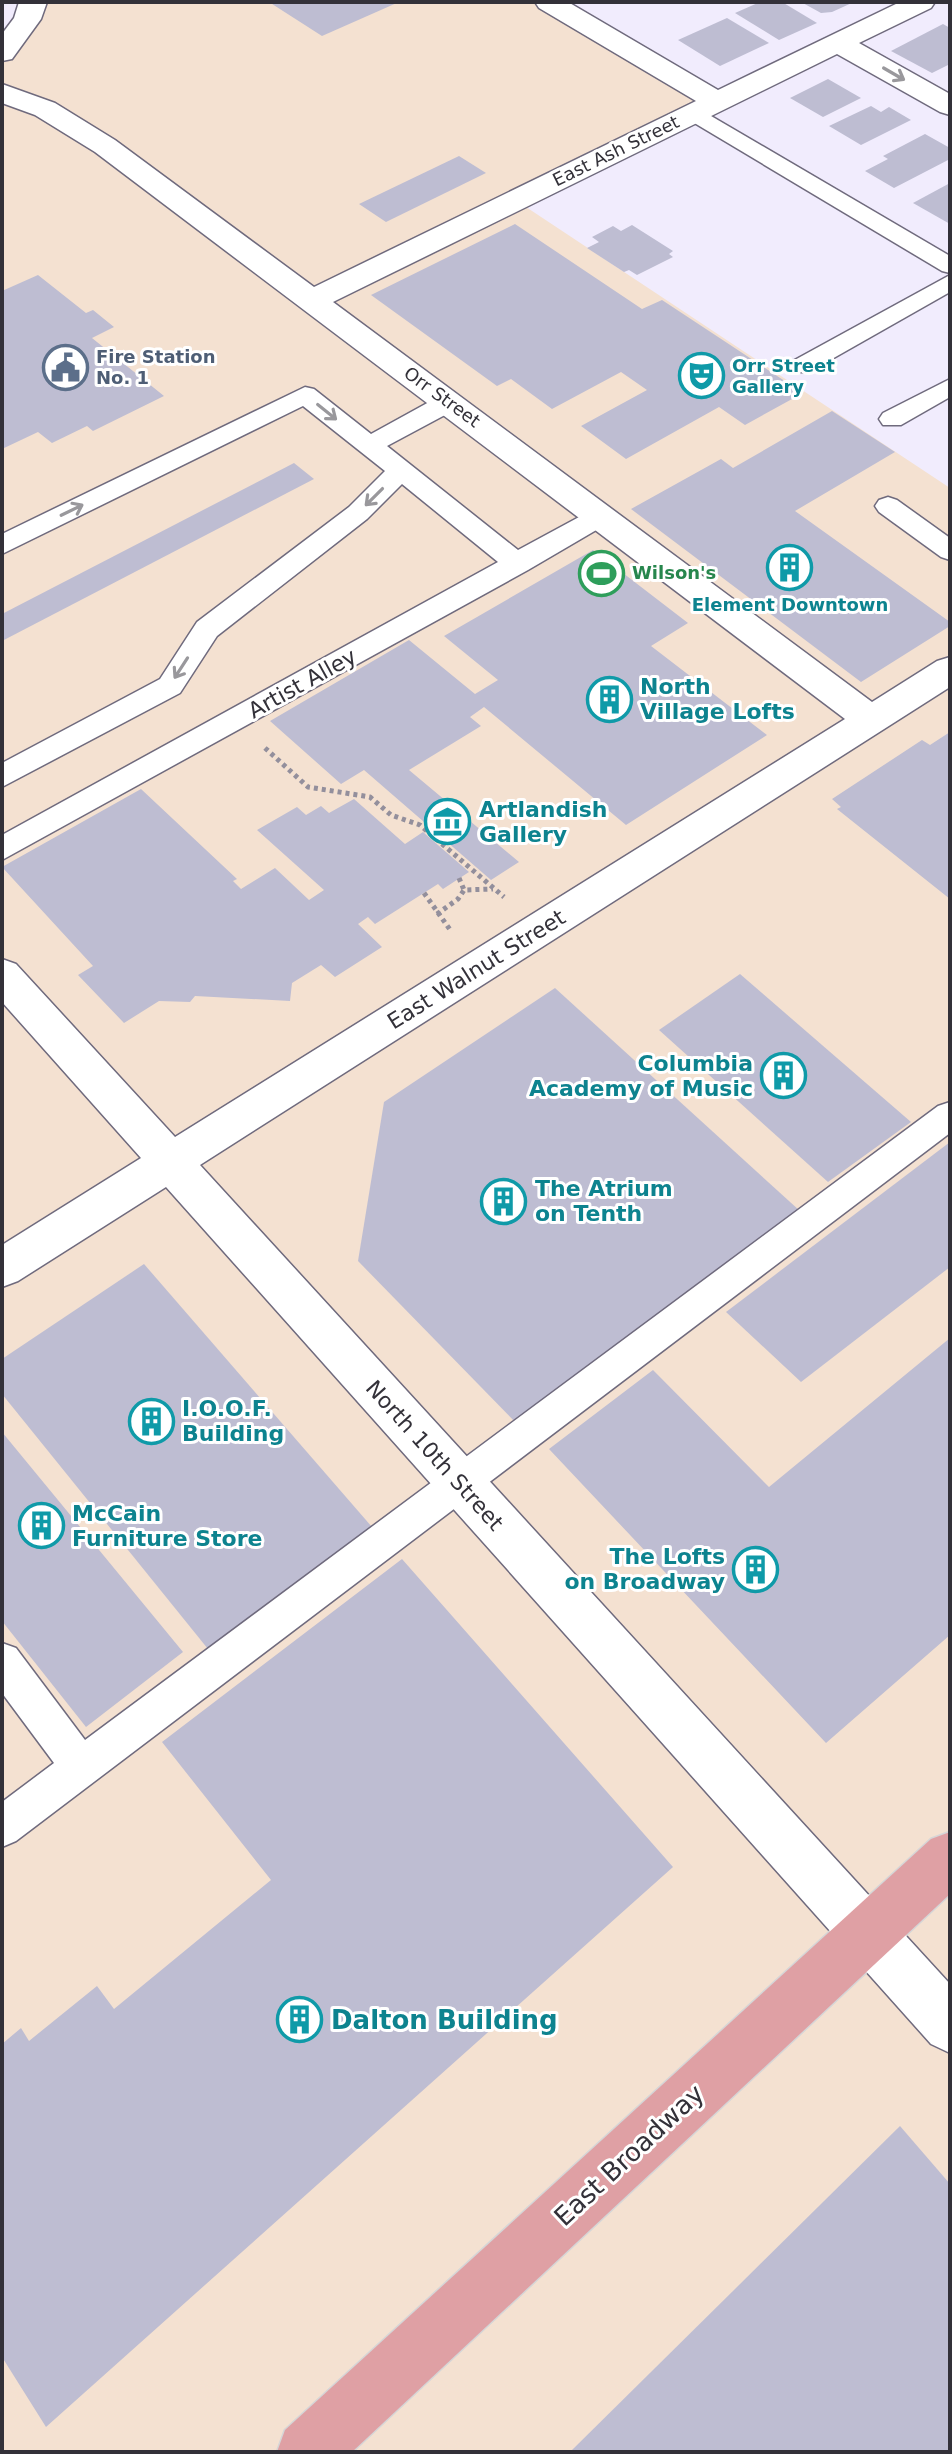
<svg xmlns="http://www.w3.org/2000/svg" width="952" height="2454" font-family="'DejaVu Sans',sans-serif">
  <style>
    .commercial { fill: #f4e1d1 }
    .building { fill: #bebdd2 }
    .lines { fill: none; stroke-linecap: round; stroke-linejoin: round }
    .lane-casing { stroke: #6f6a7d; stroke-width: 3 }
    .street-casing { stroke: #6f6a7d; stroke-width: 3 }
    .primary-casing { stroke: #d6d6d7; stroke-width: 3 }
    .path { stroke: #938f9c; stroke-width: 5; stroke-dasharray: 4 4; stroke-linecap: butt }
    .lane { fill: #fff; fill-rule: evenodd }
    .street { fill: #fff; fill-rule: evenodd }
    .primary { fill: #dfa0a4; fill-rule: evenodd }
    .oneway { stroke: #99989c }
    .labels { text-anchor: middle; stroke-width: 6; stroke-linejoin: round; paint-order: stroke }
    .far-street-label { font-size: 18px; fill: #333139; stroke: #fff }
    .far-service-label { font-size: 18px; font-weight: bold; fill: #4e5e75; stroke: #fff; text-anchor: start }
    .far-culture-label { font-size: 18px; font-weight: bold; fill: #0d838f; stroke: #fff; text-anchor: start }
    .far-leisure-label { font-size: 18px; font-weight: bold; fill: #27864d; stroke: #fff; text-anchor: start }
    .street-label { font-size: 22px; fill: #333139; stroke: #fff }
    .culture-label { font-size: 22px; font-weight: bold; fill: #0d838f; stroke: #fff; text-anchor: start }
    .near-culture-label { font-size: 26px; font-weight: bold; fill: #0d838f; stroke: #fff; text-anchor: start }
    .near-street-label { font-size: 26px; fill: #333139; stroke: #fff }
  </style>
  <rect width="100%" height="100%" fill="#f1ecfd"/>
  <polygon class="commercial" points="33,2 555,2 724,101 520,203 950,488 950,2452 2,2452 2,53"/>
  <g class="building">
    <polygon points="269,2 399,2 322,36"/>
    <polygon points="760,2 782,2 817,23 779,40 735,13"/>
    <polygon points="801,2 854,2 832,12 821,13"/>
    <polygon points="727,18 769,43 720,66 678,40"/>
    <polygon points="943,24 950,28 950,64 932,73 891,51"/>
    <polygon points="828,79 861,98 823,117 790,98"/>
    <polygon points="871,106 881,112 889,107 911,120 861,145 829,126"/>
    <polygon points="925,134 950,148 950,159 894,188 865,171 888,159 883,156"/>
    <polygon points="459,156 486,173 386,222 359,204"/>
    <polygon points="950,183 950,224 913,203"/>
    <polygon points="515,224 642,309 662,300 803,393 745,425 719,407 626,459 581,426 647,390 621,372 552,409 511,379 497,386 371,295"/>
    <polygon points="632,225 673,251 669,254 673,257 637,275 629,270 624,272 587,248 599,242 592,237 613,226 621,231"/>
    <polygon points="38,275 86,313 93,310 114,327 92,338 164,396 93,431 87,426 52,443 38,432 2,449 2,291"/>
    <polygon points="832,411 895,452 795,511 950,622 950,626 861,682 631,509 721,459 733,468"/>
    <polygon points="294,463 314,479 2,641 2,614"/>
    <polygon points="593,550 688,623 651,646 767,735 626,825 484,707 470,717 481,726 409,770 519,862 491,880 364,770 341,784 270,721 409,640 475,694 498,680 444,636"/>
    <polygon points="950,732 950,899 837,809 841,807 832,799 922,740 930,745"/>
    <polygon points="141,789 237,879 233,881 241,889 275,868 309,900 324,890 257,830 297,807 306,815 321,806 329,813 354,799 405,844 423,832 469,872 443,889 438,884 375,924 368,917 358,924 382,947 335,977 321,965 292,983 290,1001 195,996 190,1002 159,1001 124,1023 78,975 93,966 2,867"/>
    <polygon points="740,974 911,1122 828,1182 659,1030"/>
    <polygon points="555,988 800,1211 518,1425 358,1261 384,1102"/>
    <polygon points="950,1142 950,1267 801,1382 726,1312"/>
    <polygon points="144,1264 372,1527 208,1649 2,1394 2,1359"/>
    <polygon points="950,1338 950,1635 826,1743 549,1449 653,1370 769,1487"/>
    <polygon points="2,1432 183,1652 86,1727 2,1621"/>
    <polygon points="402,1559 673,1867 46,2427 2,2357 2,2044 21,2028 29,2041 97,1986 114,2009 271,1880 162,1742"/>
    <polygon points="900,2126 950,2184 950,2452 570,2452"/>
  </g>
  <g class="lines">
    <defs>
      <g id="lane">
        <polygon points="694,106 950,256 950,273 942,271 686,118 683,113"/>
        <polygon points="950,275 950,292 809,372 791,372 788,367 791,362"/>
        <polygon points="950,379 950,397 901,425 883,425 879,419 883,413"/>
        <polygon points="305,387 314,389 371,434 440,396 458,396 462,402 458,408 387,446 518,550 592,510 601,507 610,510 614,516 610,522 528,570 2,860 2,835 498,562 402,484 367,519 217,636 180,693 2,787 2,763 160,679 197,622 349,507 385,471 303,406 2,554 2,534"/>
        <polygon points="888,497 897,500 950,538 950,560 941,557 879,512 875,506 879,500"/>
        <polygon points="950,1102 950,1133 16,1841 2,1847 2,1802 54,1763 2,1693 2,1643 16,1648 85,1740 938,1106"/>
      </g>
      <g id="street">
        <polygon points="19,2 47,2 41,19 12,59 2,61 2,34 14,18"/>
        <polygon points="535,2 568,2 718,90 900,2 935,2 931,8 859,43 950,94 950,115 940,112 837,54 333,302 872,702 937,661 950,657 950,687 200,1165 950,1984 950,2053 931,2044 166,1187 18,1281 2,1287 2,1245 141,1158 2,1002 2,959 16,964 175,1137 845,719 95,152 35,115 2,103 2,84 55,103 115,140 314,287 696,101 539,8"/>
      </g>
      <polygon id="primary" points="950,1832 950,1894 352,2452 277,2452 285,2430 931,1839"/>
    </defs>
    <use href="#lane" class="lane-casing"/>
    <use href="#street" class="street-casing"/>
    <use href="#primary" class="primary-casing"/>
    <g class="path">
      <polyline points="265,748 308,787 370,797 391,815 420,825 504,897"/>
      <polyline points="459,878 464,890"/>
      <polyline points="424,893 451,931"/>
      <polyline points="437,914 458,899 464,890 493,889"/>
    </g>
    <use href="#lane" class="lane"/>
    <use href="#street" class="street"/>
    <use href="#primary" class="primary"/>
  </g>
  <defs><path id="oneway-shaft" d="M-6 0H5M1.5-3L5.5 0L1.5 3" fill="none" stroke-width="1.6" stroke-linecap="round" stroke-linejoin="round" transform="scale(2)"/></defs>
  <g class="oneway">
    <use href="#oneway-shaft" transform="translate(894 74) rotate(30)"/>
    <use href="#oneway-shaft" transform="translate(327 412) rotate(39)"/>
    <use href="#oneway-shaft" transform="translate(374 497) rotate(135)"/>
    <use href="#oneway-shaft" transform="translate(72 510) rotate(-26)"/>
    <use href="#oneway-shaft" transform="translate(181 668) rotate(123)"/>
  </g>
  <defs>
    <symbol id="civic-ring" viewBox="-11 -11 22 22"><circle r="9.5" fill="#fff" stroke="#5c6f8a" stroke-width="1.5"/><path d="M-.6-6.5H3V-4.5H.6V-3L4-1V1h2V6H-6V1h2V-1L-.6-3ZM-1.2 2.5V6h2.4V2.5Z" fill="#5c6f8a"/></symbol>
    <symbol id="theatre-ring" viewBox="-11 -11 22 22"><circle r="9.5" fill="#fff" stroke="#0f9aa8" stroke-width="1.5"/><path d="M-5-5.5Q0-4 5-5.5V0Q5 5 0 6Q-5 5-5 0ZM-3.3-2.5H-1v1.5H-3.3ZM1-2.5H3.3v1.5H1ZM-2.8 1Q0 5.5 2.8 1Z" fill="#0f9aa8"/></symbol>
    <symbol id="building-ring" viewBox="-11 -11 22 22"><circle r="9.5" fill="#fff" stroke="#0f9aa8" stroke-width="1.5"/><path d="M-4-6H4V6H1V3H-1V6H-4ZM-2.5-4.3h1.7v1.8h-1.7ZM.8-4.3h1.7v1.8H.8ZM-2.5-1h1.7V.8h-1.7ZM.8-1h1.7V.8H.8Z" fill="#0f9aa8"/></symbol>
    <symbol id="stadium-ring" viewBox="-11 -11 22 22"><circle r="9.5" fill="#fff" stroke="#2e9e5b" stroke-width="1.5"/><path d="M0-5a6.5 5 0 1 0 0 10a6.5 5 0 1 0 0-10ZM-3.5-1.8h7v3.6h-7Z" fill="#2e9e5b"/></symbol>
    <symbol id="museum-ring" viewBox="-11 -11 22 22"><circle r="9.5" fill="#fff" stroke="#0f9aa8" stroke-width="1.5"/><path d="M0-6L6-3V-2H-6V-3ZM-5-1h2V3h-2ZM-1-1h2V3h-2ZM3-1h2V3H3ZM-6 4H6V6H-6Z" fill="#0f9aa8"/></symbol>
  </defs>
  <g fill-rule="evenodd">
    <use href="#civic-ring" x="40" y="342" width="51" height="51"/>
    <use href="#theatre-ring" x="676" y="350" width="51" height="51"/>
    <use href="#building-ring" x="764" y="542" width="51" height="51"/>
    <use href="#stadium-ring" x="576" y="548" width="51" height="51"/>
    <use href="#building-ring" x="584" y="674" width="51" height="51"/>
    <use href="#museum-ring" x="422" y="796" width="51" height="51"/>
    <use href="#building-ring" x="758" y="1050" width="51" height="51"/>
    <use href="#building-ring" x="478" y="1176" width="51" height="51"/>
    <use href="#building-ring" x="126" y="1396" width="51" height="51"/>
    <use href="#building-ring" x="16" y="1500" width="51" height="51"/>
    <use href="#building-ring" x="730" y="1544" width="51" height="51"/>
    <use href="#building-ring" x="274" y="1994" width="51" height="51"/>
  </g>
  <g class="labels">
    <g class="far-street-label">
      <text transform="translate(616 151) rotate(-26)" y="6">East Ash Street</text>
      <text transform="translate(442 397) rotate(36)" y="6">Orr Street</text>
    </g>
    <g class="far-service-label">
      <text x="96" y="363">Fire Station<tspan x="96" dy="21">No. 1</tspan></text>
    </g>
    <g class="far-culture-label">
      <text x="732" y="372">Orr Street<tspan x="732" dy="21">Gallery</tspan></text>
      <text x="790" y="611" text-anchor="middle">Element Downtown</text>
    </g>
    <g class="far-leisure-label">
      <text x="632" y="579">Wilson's</text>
    </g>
    <g class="street-label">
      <text transform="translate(302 683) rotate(-29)" y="8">Artist Alley</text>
      <text transform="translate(476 969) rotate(-32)" y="8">East Walnut Street</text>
      <text transform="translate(435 1455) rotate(48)" y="8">North 10th Street</text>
    </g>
    <g class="culture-label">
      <text x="640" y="694">North<tspan x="640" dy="25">Village Lofts</tspan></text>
      <text x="479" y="817">Artlandish<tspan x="479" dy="25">Gallery</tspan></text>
      <text x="753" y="1071" text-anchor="end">Columbia<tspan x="753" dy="25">Academy of Music</tspan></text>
      <text x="535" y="1196">The Atrium<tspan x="535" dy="25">on Tenth</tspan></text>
      <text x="182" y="1416">I.O.O.F.<tspan x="182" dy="25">Building</tspan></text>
      <text x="72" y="1521">McCain<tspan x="72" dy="25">Furniture Store</tspan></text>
      <text x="725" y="1564" text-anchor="end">The Lofts<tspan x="725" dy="25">on Broadway</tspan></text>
    </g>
    <g class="near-culture-label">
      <text x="331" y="2029">Dalton Building</text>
    </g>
    <g class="near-street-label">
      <text transform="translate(629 2155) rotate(-43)" y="9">East Broadway</text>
    </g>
  </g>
  <rect width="952" height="2454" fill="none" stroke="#333139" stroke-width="8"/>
</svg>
